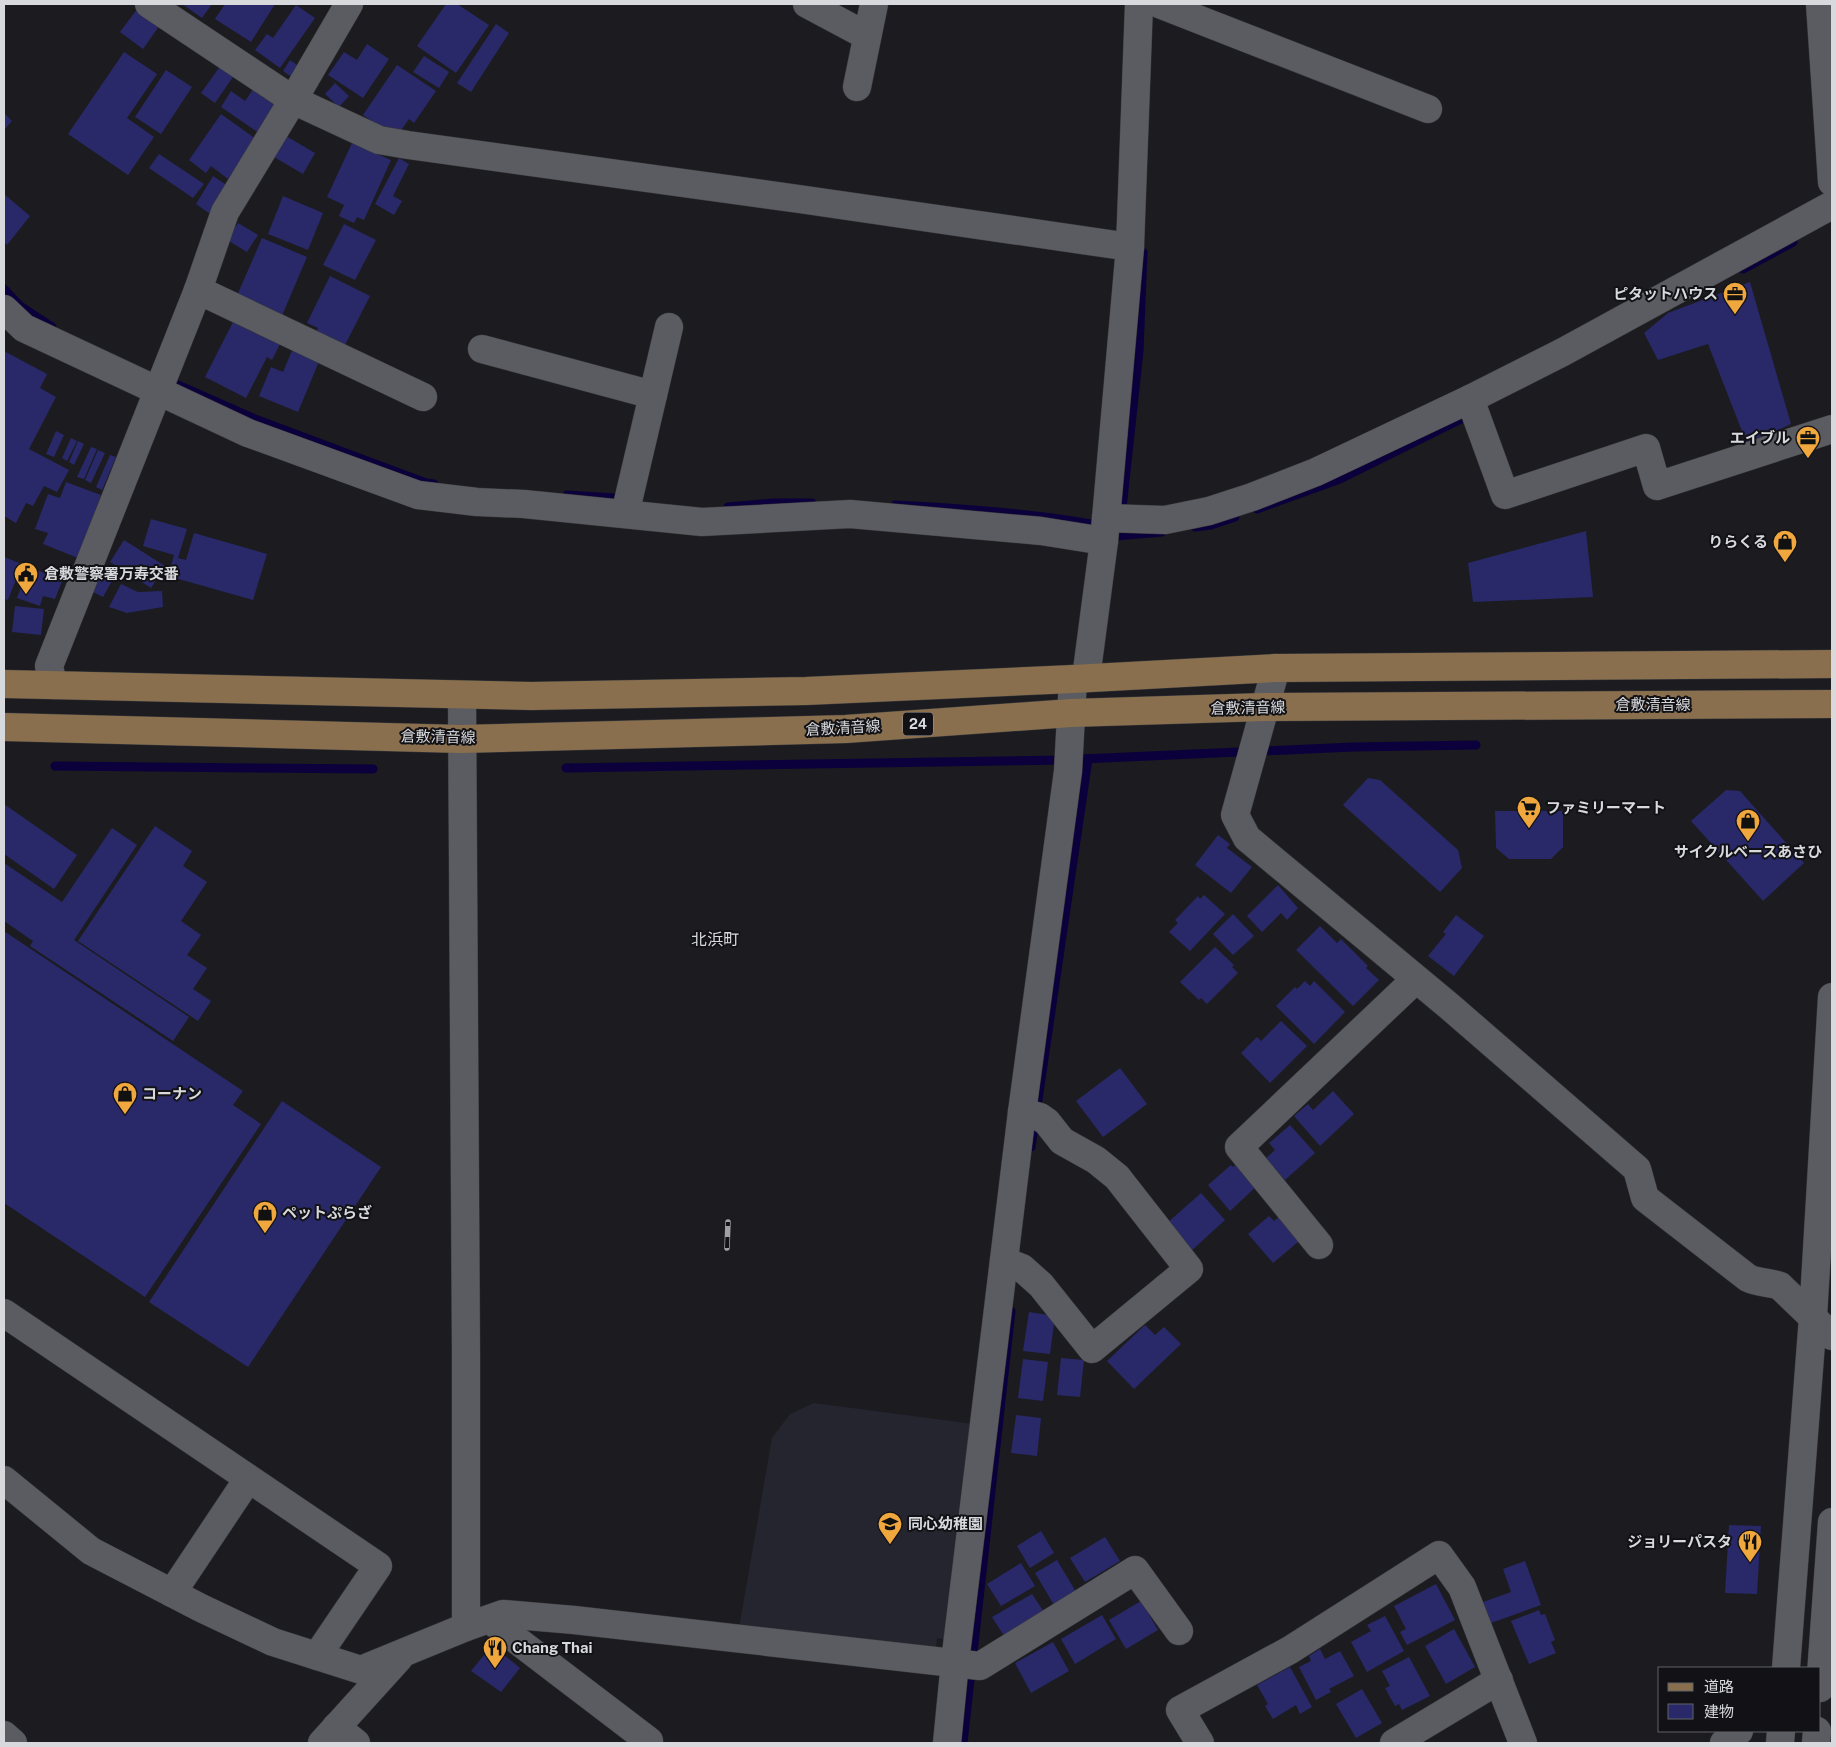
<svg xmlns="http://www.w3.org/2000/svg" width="1836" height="1747" font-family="'Public Sans','Noto Sans JP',sans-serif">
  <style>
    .built { fill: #24252f }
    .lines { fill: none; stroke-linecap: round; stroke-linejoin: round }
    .stream { stroke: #0b003b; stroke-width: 9 }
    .building { fill: #292969 }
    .minor-casing { stroke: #38393c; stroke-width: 29 }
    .major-casing { stroke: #38393c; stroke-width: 29 }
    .minor { stroke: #5b5c61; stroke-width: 28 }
    .major { stroke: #896f4e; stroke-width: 28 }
    .rail-casing { stroke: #a0a1a5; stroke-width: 5.5 }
    .rail { stroke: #121216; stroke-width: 4; stroke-dasharray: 11; stroke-linecap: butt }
    .labels { text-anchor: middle; stroke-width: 4; stroke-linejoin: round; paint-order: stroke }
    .shield { fill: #121216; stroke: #9d9da1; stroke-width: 1 }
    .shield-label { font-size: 14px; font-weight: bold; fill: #d8d9dc }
    .poi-label { font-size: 15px; font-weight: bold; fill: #d8d9dc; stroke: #121216; text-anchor: start }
    .street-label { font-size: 15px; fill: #d8d9dc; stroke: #121216 }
    .neighbourhood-label { font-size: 16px; fill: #d8d9dc; stroke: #121216 }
  </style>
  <rect width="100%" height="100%" fill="#1b1b20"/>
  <polygon class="built" points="814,1403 974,1424 949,1640 937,1638 936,1648 739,1628 772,1438 790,1414"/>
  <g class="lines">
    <g class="stream">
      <polyline points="1743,269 1793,242"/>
      <polyline points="4,289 20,306 52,327"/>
      <polyline points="176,384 255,419 426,483 434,484"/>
      <polyline points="567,495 614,498"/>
      <path d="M895,505C960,508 1026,513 1091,524"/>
      <polyline points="728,507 774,503 812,503"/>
      <polyline points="1257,509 1340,479 1467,416"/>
      <polyline points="1195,527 1211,525 1235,517"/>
      <polyline points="1115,536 1162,532"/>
      <polyline points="1119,536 1139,351 1143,252"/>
      <polyline points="1082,759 1353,747 1476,745"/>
      <polyline points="55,766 373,769"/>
      <polyline points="566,768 1066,760"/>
      <polyline points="1031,1147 1088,759"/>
      <polyline points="963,1743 1011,1311"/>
    </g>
  </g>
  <g class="building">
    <polygon points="182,4 212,4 202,18"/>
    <polygon points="225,4 275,4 251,42 215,19"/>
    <polygon points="446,4 457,4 489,25 456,73 417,46"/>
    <polygon points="296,5 315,18 280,68 255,50 267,34 273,38"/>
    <polygon points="138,8 160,25 143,49 120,32"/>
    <polygon points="496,24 509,33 471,92 457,83"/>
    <polygon points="367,44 389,59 363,98 328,75 344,52 357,60"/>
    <polygon points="124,52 157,74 127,118 154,137 128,175 68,134"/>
    <polygon points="424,56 449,72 439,88 413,72"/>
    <polygon points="290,60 304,70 296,80 283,71"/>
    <polygon points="221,65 235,74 215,103 201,93"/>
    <polygon points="397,65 436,91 414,123 409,119 396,137 363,115"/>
    <polygon points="166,70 192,87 161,134 135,117"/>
    <polygon points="335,83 349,96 339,107 325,94"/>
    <polygon points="254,88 278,105 259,133 221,107 231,91 245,101"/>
    <polygon points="4,113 12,121 4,130"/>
    <polygon points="221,114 256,139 228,179 211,166 206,173 189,160"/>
    <polygon points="286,136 315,153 303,174 274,157"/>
    <polygon points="352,143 391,160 364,220 357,217 354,223 339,216 344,205 327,197"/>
    <polygon points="159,154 204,184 193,198 149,168"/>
    <polygon points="399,158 409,164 393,196 402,201 394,215 375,204"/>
    <polygon points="213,176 231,188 213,216 196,204"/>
    <polygon points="4,194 30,216 7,245 4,242"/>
    <polygon points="283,196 323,213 308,250 268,234"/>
    <polygon points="238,223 258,235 247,252 227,240"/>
    <polygon points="344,224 376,240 355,280 323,265"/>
    <polygon points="262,238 307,257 281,318 236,298"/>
    <polygon points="330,276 370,296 342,351 314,337 318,328 307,323"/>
    <polygon points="1750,282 1791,424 1747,444 1708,344 1658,360 1644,333 1668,313"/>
    <polygon points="236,316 282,340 272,360 267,357 246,398 205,377"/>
    <polygon points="293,348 320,359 298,412 259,396 271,367 283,372"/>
    <polygon points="4,351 47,374 40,388 56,397 29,449 69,470 57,492 44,486 33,506 26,503 16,523 4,516"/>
    <polygon points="56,431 64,435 54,457 46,454"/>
    <polygon points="71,438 77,441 67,461 62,458"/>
    <polygon points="78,441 84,444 74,465 69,462"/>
    <polygon points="91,447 97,449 84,479 77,477"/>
    <polygon points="98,450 105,453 91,483 85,480"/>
    <polygon points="110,455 116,457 102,490 96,487"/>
    <polygon points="66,482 101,495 78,558 43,544 48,533 35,529 48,494 60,498"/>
    <polygon points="151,519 187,529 178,558 186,560 194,533 267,554 253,600 168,576 174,555 143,546"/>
    <polygon points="1586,531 1593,597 1473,602 1468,563"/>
    <polygon points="124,540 165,566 151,588 110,562"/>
    <polygon points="4,557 22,564 8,600 4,599"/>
    <polygon points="28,567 63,579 55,599 43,596 40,606 17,598"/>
    <polygon points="101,572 113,579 103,597 91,591"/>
    <polygon points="121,584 138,592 162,591 163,607 127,613 109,607"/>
    <polygon points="15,606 44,609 41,635 12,632"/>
    <polygon points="1368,778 1380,780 1458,850 1462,868 1440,892 1343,805"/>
    <polygon points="1726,790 1740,791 1804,863 1763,901 1691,821"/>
    <polygon points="4,804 77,855 54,889 4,854"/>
    <polygon points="1495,811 1563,811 1563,847 1551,859 1509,859 1496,848"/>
    <polygon points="155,826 192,851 183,866 207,882 181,921 201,935 187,955 207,968 193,989 211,1001 198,1021 78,941"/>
    <polygon points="112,828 137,845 74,940 189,1017 173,1041 30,946 33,941 4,921 4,863 62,902"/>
    <polygon points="1218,835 1230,844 1227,848 1252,867 1231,893 1195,865"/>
    <polygon points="1278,885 1298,908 1287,920 1281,913 1262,932 1247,916"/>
    <polygon points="1204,895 1225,914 1190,951 1169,932 1178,923 1175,920 1198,896 1200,899"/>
    <polygon points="1233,914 1254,936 1233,955 1213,934"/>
    <polygon points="1456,915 1484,936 1454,976 1428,956 1446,934 1443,932"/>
    <polygon points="1320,926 1337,943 1341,939 1368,966 1366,968 1379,980 1353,1006 1296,950"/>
    <polygon points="4,931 243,1091 233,1105 261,1124 145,1297 4,1203"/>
    <polygon points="1215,947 1234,965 1232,967 1238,973 1207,1004 1201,998 1199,1000 1180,982"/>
    <polygon points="1305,981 1310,986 1314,981 1345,1012 1314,1044 1276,1006 1295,987 1297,989"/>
    <polygon points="1281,1021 1307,1046 1270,1083 1241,1053 1257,1037 1261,1041"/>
    <polygon points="1120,1068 1147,1104 1103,1137 1076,1101"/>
    <polygon points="1333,1091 1354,1114 1320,1146 1294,1116 1308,1104 1313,1110"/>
    <polygon points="282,1101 381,1167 248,1367 149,1302"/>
    <polygon points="1290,1125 1315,1153 1285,1180 1266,1158 1275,1150 1269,1143"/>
    <polygon points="1238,1163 1258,1185 1230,1211 1208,1185 1231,1165 1233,1167"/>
    <polygon points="1201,1193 1225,1220 1190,1252 1166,1224"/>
    <polygon points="1283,1213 1304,1237 1273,1263 1248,1234 1269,1216 1274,1221"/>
    <polygon points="1029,1312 1055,1316 1050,1354 1023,1351"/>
    <polygon points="1145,1325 1155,1335 1164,1327 1181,1344 1134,1389 1107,1361"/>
    <polygon points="1061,1358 1084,1360 1080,1397 1057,1395"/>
    <polygon points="1023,1359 1048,1362 1043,1401 1018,1398"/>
    <polygon points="1016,1415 1041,1418 1037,1456 1011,1453"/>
    <polygon points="1729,1525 1761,1526 1757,1594 1725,1593"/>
    <polygon points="1041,1531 1054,1553 1030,1568 1017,1546"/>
    <polygon points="1105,1537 1120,1561 1085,1582 1070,1558"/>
    <polygon points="1057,1560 1076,1592 1054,1605 1035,1573"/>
    <polygon points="1525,1561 1541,1605 1491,1623 1483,1602 1511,1592 1503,1569"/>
    <polygon points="1021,1563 1035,1586 1001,1606 987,1584"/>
    <polygon points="1436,1584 1455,1620 1407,1645 1400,1632 1406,1629 1394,1606"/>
    <polygon points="1032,1594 1046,1615 1006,1639 992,1617"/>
    <polygon points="1141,1601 1158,1630 1126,1649 1109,1620"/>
    <polygon points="1539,1610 1541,1615 1545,1614 1555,1640 1551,1642 1556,1653 1529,1664 1511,1621"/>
    <polygon points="1102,1615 1116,1639 1075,1664 1061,1639"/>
    <polygon points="1385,1616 1404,1651 1367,1672 1351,1642 1371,1631 1367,1625"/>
    <polygon points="1454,1629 1475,1667 1446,1684 1425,1646"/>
    <polygon points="1053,1642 1069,1671 1031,1693 1015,1663"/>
    <polygon points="492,1645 520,1668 501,1692 471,1671"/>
    <polygon points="1320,1649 1325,1659 1340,1651 1354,1676 1329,1689 1331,1692 1316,1700 1299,1667 1311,1661 1309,1656"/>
    <polygon points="1409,1657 1430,1696 1402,1710 1399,1704 1395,1706 1385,1688 1390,1686 1382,1671"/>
    <polygon points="1290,1667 1312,1707 1300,1714 1296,1705 1273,1719 1265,1706 1268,1704 1257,1685"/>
    <polygon points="1362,1689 1382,1723 1356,1738 1336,1704"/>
  </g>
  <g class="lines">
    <defs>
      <g id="minor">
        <polyline points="149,4 293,100 379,140 408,145 799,199 1130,247"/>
        <polyline points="807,4 867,36"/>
        <polyline points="1159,4 1428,109"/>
        <polyline points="1820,4 1832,182"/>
        <polyline points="857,87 874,4"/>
        <polyline points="198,290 423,397"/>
        <polyline points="4,309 24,328 248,433 418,495 477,502 524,504 702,522 850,514 1041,531 1104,541"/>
        <polyline points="482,349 653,395"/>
        <polyline points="1470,399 1505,495 1646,448 1657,486 1832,429"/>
        <polyline points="625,514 669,327"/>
        <polyline points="1106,518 1165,520 1209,511 1252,497 1316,472 1470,399 1563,352 1832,205"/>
        <path d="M1276,668L1235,815L1247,838L1449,1006L1637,1169L1645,1198L1748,1278C1758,1283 1769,1282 1780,1286L1832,1336"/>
        <polyline points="1086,678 1104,541 1130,247 1139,4"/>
        <polyline points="53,685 49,666 198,290 225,212 293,100 349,4"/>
        <polyline points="462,696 466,1355 466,1627"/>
        <polyline points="1319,1245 1239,1147 1416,979"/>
        <polyline points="1004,1261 1022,1268 1041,1285 1092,1349 1189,1269 1117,1177 1096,1160 1062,1141 1047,1122 1040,1117 1022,1112"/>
        <polyline points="4,1313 378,1566 317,1656"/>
        <polyline points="4,1480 91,1551 201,1608 273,1642 361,1670 466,1627 503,1614 574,1620 980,1666 1135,1570 1179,1631"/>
        <polyline points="172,1593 248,1479"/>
        <polyline points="489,1619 649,1741"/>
        <polyline points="1786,1668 1813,1317 1832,997"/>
        <polyline points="1820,1688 1832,1522"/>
        <polyline points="336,1727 356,1743"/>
        <polyline points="4,1735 13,1743"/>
        <polyline points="322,1743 399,1658"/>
        <polyline points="947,1743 955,1662 1022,1112 1068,771 1073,679"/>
        <polyline points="1200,1743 1180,1710 1290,1650 1439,1555 1462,1587 1523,1743"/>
        <polyline points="1394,1743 1499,1680"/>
        <polyline points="1724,1743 1739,1731"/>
        <polyline points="1780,1743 1781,1731"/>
        <polyline points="1816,1743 1817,1731"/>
      </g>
      <g id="major">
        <polyline points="4,684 531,696 806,691 1073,679 1276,668 1832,664"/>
        <polyline points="4,727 461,739 846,729 1071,713 1265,707 1832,704"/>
      </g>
    </defs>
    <use href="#minor" class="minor-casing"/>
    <use href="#major" class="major-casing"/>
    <use href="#minor" class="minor"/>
    <use href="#major" class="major"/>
    <defs>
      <polyline id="rail" points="727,1248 728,1222"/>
    </defs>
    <use href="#rail" class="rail-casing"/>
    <use href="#rail" class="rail"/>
  </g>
  <defs>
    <symbol id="office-pin" viewBox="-11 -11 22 30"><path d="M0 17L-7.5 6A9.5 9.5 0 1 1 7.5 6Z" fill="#efa73e" stroke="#121216"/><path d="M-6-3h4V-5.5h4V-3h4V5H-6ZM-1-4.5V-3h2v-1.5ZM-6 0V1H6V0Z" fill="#111"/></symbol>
    <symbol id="shop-pin" viewBox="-11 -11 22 30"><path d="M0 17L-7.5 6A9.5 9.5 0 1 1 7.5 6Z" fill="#efa73e" stroke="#121216"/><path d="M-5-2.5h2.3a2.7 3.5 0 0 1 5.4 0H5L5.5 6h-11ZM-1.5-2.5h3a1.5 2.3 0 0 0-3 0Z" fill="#111"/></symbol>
    <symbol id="civic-pin" viewBox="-11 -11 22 30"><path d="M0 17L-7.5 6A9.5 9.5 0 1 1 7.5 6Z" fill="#efa73e" stroke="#121216"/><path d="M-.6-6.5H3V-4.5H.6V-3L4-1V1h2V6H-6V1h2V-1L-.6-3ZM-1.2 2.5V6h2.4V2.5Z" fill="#111"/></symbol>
    <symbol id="supermarket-pin" viewBox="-11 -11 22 30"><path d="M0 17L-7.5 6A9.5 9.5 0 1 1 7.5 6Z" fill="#efa73e" stroke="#121216"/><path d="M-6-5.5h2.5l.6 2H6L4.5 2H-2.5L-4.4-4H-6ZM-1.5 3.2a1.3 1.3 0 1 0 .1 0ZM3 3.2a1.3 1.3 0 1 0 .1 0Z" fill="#111"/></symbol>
    <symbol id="school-pin" viewBox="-11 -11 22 30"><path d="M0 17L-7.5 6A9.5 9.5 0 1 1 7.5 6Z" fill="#efa73e" stroke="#121216"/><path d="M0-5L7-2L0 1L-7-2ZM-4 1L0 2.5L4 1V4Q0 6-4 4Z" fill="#111"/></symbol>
    <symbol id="restaurant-pin" viewBox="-11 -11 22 30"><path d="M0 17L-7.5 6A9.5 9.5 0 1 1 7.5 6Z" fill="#efa73e" stroke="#121216"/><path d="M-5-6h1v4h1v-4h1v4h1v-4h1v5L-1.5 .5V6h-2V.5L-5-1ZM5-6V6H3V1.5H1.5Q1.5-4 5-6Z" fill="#111"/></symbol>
  </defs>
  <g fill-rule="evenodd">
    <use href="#office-pin" x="1721" y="280" width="28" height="38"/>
    <use href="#office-pin" x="1794" y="424" width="28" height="38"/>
    <use href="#shop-pin" x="1771" y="528" width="28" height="38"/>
    <use href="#civic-pin" x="12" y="560" width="28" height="38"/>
    <use href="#supermarket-pin" x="1515" y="794" width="28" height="38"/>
    <use href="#shop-pin" x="1734" y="807" width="28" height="38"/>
    <use href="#shop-pin" x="111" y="1080" width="28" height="38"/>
    <use href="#shop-pin" x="251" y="1199" width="28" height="38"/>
    <use href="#school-pin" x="876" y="1510" width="28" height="38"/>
    <use href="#restaurant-pin" x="1736" y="1528" width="28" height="38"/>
    <use href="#restaurant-pin" x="481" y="1634" width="28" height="38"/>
  </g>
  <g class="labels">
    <rect class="shield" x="903" y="712.5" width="30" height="23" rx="4"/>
    <g class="shield-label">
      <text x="918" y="729">24</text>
    </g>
    <g class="poi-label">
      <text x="1718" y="299" text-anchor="end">ピタットハウス</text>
      <text x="1790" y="443" text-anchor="end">エイブル</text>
      <text x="1768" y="547" text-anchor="end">りらくる</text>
      <text x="44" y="579">倉敷警察署万寿交番</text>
      <text x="1546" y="813">ファミリーマート</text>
      <text x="1748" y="857" text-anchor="middle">サイクルベースあさひ</text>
      <text x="142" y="1099">コーナン</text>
      <text x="282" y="1218">ペットぷらざ</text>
      <text x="908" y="1529">同心幼稚園</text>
      <text x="1732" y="1547" text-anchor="end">ジョリーパスタ</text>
      <text x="512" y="1653">Chang Thai</text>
    </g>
    <g class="street-label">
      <text x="1653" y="710">倉敷清音線</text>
      <text transform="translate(1248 708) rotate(-1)" y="5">倉敷清音線</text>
      <text transform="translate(843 728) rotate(-3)" y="5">倉敷清音線</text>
      <text transform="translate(438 737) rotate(1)" y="5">倉敷清音線</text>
    </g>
    <g class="neighbourhood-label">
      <text x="715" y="945">北浜町</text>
    </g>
  </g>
  <rect width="1836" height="1747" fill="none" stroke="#d8d9dc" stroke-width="10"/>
  <rect x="1658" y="1667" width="162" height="65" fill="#121216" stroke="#616265"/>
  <rect x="1668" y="1683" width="25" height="8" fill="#896f4e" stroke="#616265"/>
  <text x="1704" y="1692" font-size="15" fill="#d8d9dc">道路</text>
  <rect x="1668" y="1704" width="25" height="15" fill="#292969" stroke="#616265"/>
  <text x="1704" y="1717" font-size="15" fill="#d8d9dc">建物</text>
</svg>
